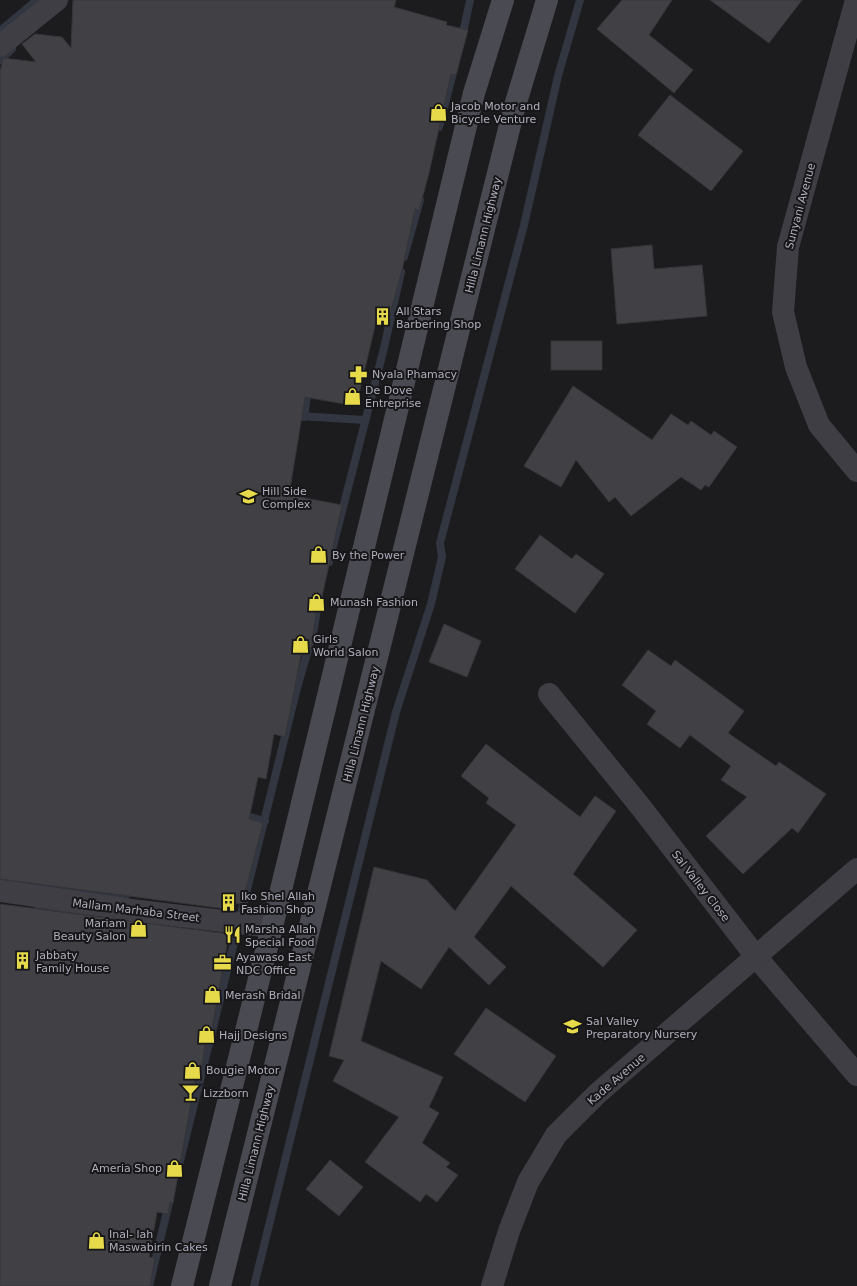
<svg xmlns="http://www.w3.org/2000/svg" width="857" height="1286" font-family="'DejaVu Sans',sans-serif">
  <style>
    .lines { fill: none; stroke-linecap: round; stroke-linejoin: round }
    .stream { stroke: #313641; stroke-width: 8 }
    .building { fill: #414044; stroke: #363539 }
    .minor { stroke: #3f3e44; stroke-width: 22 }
    .tertiary { stroke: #3f3e44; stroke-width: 22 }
    .secondary { stroke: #4a4a52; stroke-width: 22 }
    .labels { text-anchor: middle; stroke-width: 4; stroke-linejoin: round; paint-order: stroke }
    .poi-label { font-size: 11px; fill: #afafbc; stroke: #171618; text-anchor: start }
    .street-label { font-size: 11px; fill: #afafbc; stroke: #171618 }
  </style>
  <rect width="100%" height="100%" fill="#1c1b1d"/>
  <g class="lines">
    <g class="stream">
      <polyline points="0,31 37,0"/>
      <polyline points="462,38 470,0"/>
      <polyline points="0,60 12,49"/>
      <polyline points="439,127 455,65"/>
      <polyline points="404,257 420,200"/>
      <polyline points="299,416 364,420"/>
      <polyline points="304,417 308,388"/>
      <polyline points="329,562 384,348 401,272"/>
      <polyline points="239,814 265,821"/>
      <polyline points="0,879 77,891 126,895"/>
      <polyline points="38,907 84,915"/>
      <polyline points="178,1169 296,692 314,629 319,596"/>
      <polyline points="149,1286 169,1203"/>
      <polyline points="254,1286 396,712 431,604 442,557 440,543 524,225 558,76 580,0"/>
    </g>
  </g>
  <g class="building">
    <polygon points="73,0 396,0 394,7 447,22 446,25 468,30 456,75 451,74 429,173 419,210 415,209 403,266 387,325 376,322 356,406 305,397 289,495 342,505 320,606 317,605 311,649 305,649 304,655 301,655 285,737 274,734 266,779 258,777 249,819 263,823 242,904 235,903 234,910 0,879 0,72 3,58 36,62 22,44 35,34 62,37 71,48"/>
    <polygon points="622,0 672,0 649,35 693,70 674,93 597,29"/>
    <polygon points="710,0 802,0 769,43"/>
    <polygon points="670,95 743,151 711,191 638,135"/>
    <polygon points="652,245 654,269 702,265 707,316 617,324 611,249"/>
    <rect x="551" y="341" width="51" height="29"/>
    <polygon points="573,386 652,440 671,414 688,425 691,421 711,435 714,431 737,447 709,487 705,485 701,490 681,477 631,516 615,497 609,502 576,460 561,487 524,466"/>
    <polygon points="540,535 572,559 576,554 604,574 575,613 515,569"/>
    <polygon points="444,624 481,641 467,677 429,662"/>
    <polygon points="648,650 671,666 675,660 744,711 728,733 776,766 779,762 826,794 798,833 792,828 743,874 706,836 747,797 721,780 731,766 690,735 680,748 647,724 656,711 622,685"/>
    <polygon points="486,744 580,817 595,796 616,811 573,874 637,930 603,967 511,886 474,937 506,967 489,985 449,947 421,989 381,961 361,1041 443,1077 429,1107 439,1113 422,1143 450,1163 446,1167 458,1175 437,1202 426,1194 420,1202 365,1162 399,1117 333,1081 344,1060 329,1056 374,867 427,880 455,911 516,825 486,803 489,798 461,776"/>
    <polygon points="0,904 229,934 209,1045 205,1045 200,1076 196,1075 173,1203 170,1202 168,1214 157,1212 149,1257 155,1258 150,1286 0,1286"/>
    <polygon points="486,1008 556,1056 525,1102 454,1054"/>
    <polygon points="330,1160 363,1187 339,1216 306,1189"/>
  </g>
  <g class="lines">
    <g class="minor">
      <polyline points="0,46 57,0"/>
      <polyline points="549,694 640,806 757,958 857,1075"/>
      <polyline points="0,891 132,910 272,927"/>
      <polyline points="492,1286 509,1231 528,1182 556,1135 598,1093 857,869"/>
    </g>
    <polyline class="tertiary" points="856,0 788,247 783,312 796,367 819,425 857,471"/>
    <g class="secondary">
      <polyline points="182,1286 272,927 474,93 503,0"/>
      <polyline points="220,1286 514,109 547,0"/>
    </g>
  </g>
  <defs>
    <symbol id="shop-bare" viewBox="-9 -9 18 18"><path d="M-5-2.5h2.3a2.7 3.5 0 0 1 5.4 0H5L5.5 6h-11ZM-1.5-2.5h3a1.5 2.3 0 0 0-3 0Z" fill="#e6da4a" stroke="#171618" stroke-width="2.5" paint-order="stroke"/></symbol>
    <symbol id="building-bare" viewBox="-9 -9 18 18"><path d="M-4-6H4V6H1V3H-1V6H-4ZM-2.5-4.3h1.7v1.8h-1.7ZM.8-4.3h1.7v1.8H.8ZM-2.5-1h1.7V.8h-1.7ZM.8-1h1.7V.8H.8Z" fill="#e6da4a" stroke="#171618" stroke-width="2.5" paint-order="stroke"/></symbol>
    <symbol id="pharmacy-bare" viewBox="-9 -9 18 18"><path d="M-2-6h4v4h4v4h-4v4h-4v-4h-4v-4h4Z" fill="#e6da4a" stroke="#171618" stroke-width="2.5" paint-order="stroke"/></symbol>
    <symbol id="school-bare" viewBox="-9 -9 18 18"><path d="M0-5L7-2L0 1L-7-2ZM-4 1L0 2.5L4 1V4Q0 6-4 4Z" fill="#e6da4a" stroke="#171618" stroke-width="2.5" paint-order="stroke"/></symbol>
    <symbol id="restaurant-bare" viewBox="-9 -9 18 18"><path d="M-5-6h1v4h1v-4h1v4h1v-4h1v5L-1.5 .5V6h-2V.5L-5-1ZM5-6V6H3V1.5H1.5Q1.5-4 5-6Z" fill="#e6da4a" stroke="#171618" stroke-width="2.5" paint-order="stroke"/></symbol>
    <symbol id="office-bare" viewBox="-9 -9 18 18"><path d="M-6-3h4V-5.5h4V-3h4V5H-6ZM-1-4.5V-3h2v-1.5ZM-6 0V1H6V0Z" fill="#e6da4a" stroke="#171618" stroke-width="2.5" paint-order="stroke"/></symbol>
    <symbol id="bar-bare" viewBox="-9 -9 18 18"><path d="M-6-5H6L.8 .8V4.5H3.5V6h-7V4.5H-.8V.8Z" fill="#e6da4a" stroke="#171618" stroke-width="2.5" paint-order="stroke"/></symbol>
  </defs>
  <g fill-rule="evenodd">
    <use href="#shop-bare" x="426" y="100" width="25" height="25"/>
    <use href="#building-bare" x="370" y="304" width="25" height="25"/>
    <use href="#pharmacy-bare" x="346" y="362" width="25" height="25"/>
    <use href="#shop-bare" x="340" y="384" width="25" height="25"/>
    <use href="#school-bare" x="236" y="484" width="25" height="25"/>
    <use href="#shop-bare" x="306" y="542" width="25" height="25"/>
    <use href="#shop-bare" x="304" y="590" width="25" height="25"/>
    <use href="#shop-bare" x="288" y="632" width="25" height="25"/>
    <use href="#building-bare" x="216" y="890" width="25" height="25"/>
    <use href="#shop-bare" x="126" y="916" width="25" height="25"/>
    <use href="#restaurant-bare" x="220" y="922" width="25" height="25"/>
    <use href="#building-bare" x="10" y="948" width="25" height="25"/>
    <use href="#office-bare" x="210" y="950" width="25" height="25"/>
    <use href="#shop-bare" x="200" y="982" width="25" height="25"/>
    <use href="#school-bare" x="560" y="1014" width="25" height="25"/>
    <use href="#shop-bare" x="194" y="1022" width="25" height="25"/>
    <use href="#shop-bare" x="180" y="1058" width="25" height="25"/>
    <use href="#bar-bare" x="178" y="1080" width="25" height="25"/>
    <use href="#shop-bare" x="162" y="1156" width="25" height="25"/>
    <use href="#shop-bare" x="84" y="1228" width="25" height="25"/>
  </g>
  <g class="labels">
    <g class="poi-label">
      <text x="451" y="110">Jacob Motor and<tspan x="451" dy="13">Bicycle Venture</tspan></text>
      <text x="396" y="315">All Stars<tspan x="396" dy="13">Barbering Shop</tspan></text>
      <text x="372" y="378">Nyala Phamacy</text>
      <text x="365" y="394">De Dove<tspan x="365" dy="13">Entreprise</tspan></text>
      <text x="262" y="495">Hill Side<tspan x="262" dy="13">Complex</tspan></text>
      <text x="332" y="559">By the Power</text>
      <text x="330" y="606">Munash Fashion</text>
      <text x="313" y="643">Girls<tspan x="313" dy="13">World Salon</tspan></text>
      <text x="241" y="900">Iko Shel Allah<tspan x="241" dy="13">Fashion Shop</tspan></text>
      <text x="126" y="927" text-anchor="end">Mariam<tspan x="126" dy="13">Beauty Salon</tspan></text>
      <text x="245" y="933">Marsha Allah<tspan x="245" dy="13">Special Food</tspan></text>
      <text x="36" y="959">Jabbaty<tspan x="36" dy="13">Family House</tspan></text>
      <text x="236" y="961">Ayawaso East<tspan x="236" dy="13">NDC Office</tspan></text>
      <text x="225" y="999">Merash Bridal</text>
      <text x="586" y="1025">Sal Valley<tspan x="586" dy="13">Preparatory Nursery</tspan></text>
      <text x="219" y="1039">Hajj Designs</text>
      <text x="206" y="1074">Bougie Motor</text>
      <text x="203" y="1097">Lizzborn</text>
      <text x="162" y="1172" text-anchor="end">Ameria Shop</text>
      <text x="109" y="1238">Inal- lah<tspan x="109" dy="13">Maswabirin Cakes</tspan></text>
    </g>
    <g class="street-label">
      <text transform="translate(800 206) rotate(-75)" y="4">Sunyani Avenue</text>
      <text transform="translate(483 235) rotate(-76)" y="4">Hilla Limann Highway</text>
      <text transform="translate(361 724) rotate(-76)" y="4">Hilla Limann Highway</text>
      <text transform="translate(701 886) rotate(52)" y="4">Sal Valley Close</text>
      <text transform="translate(136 910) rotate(7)" y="4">Mallam Marhaba Street</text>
      <text transform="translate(616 1079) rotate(-41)" y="4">Kade Avenue</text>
      <text transform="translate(256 1143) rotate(-76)" y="4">Hilla Limann Highway</text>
    </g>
  </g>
</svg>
